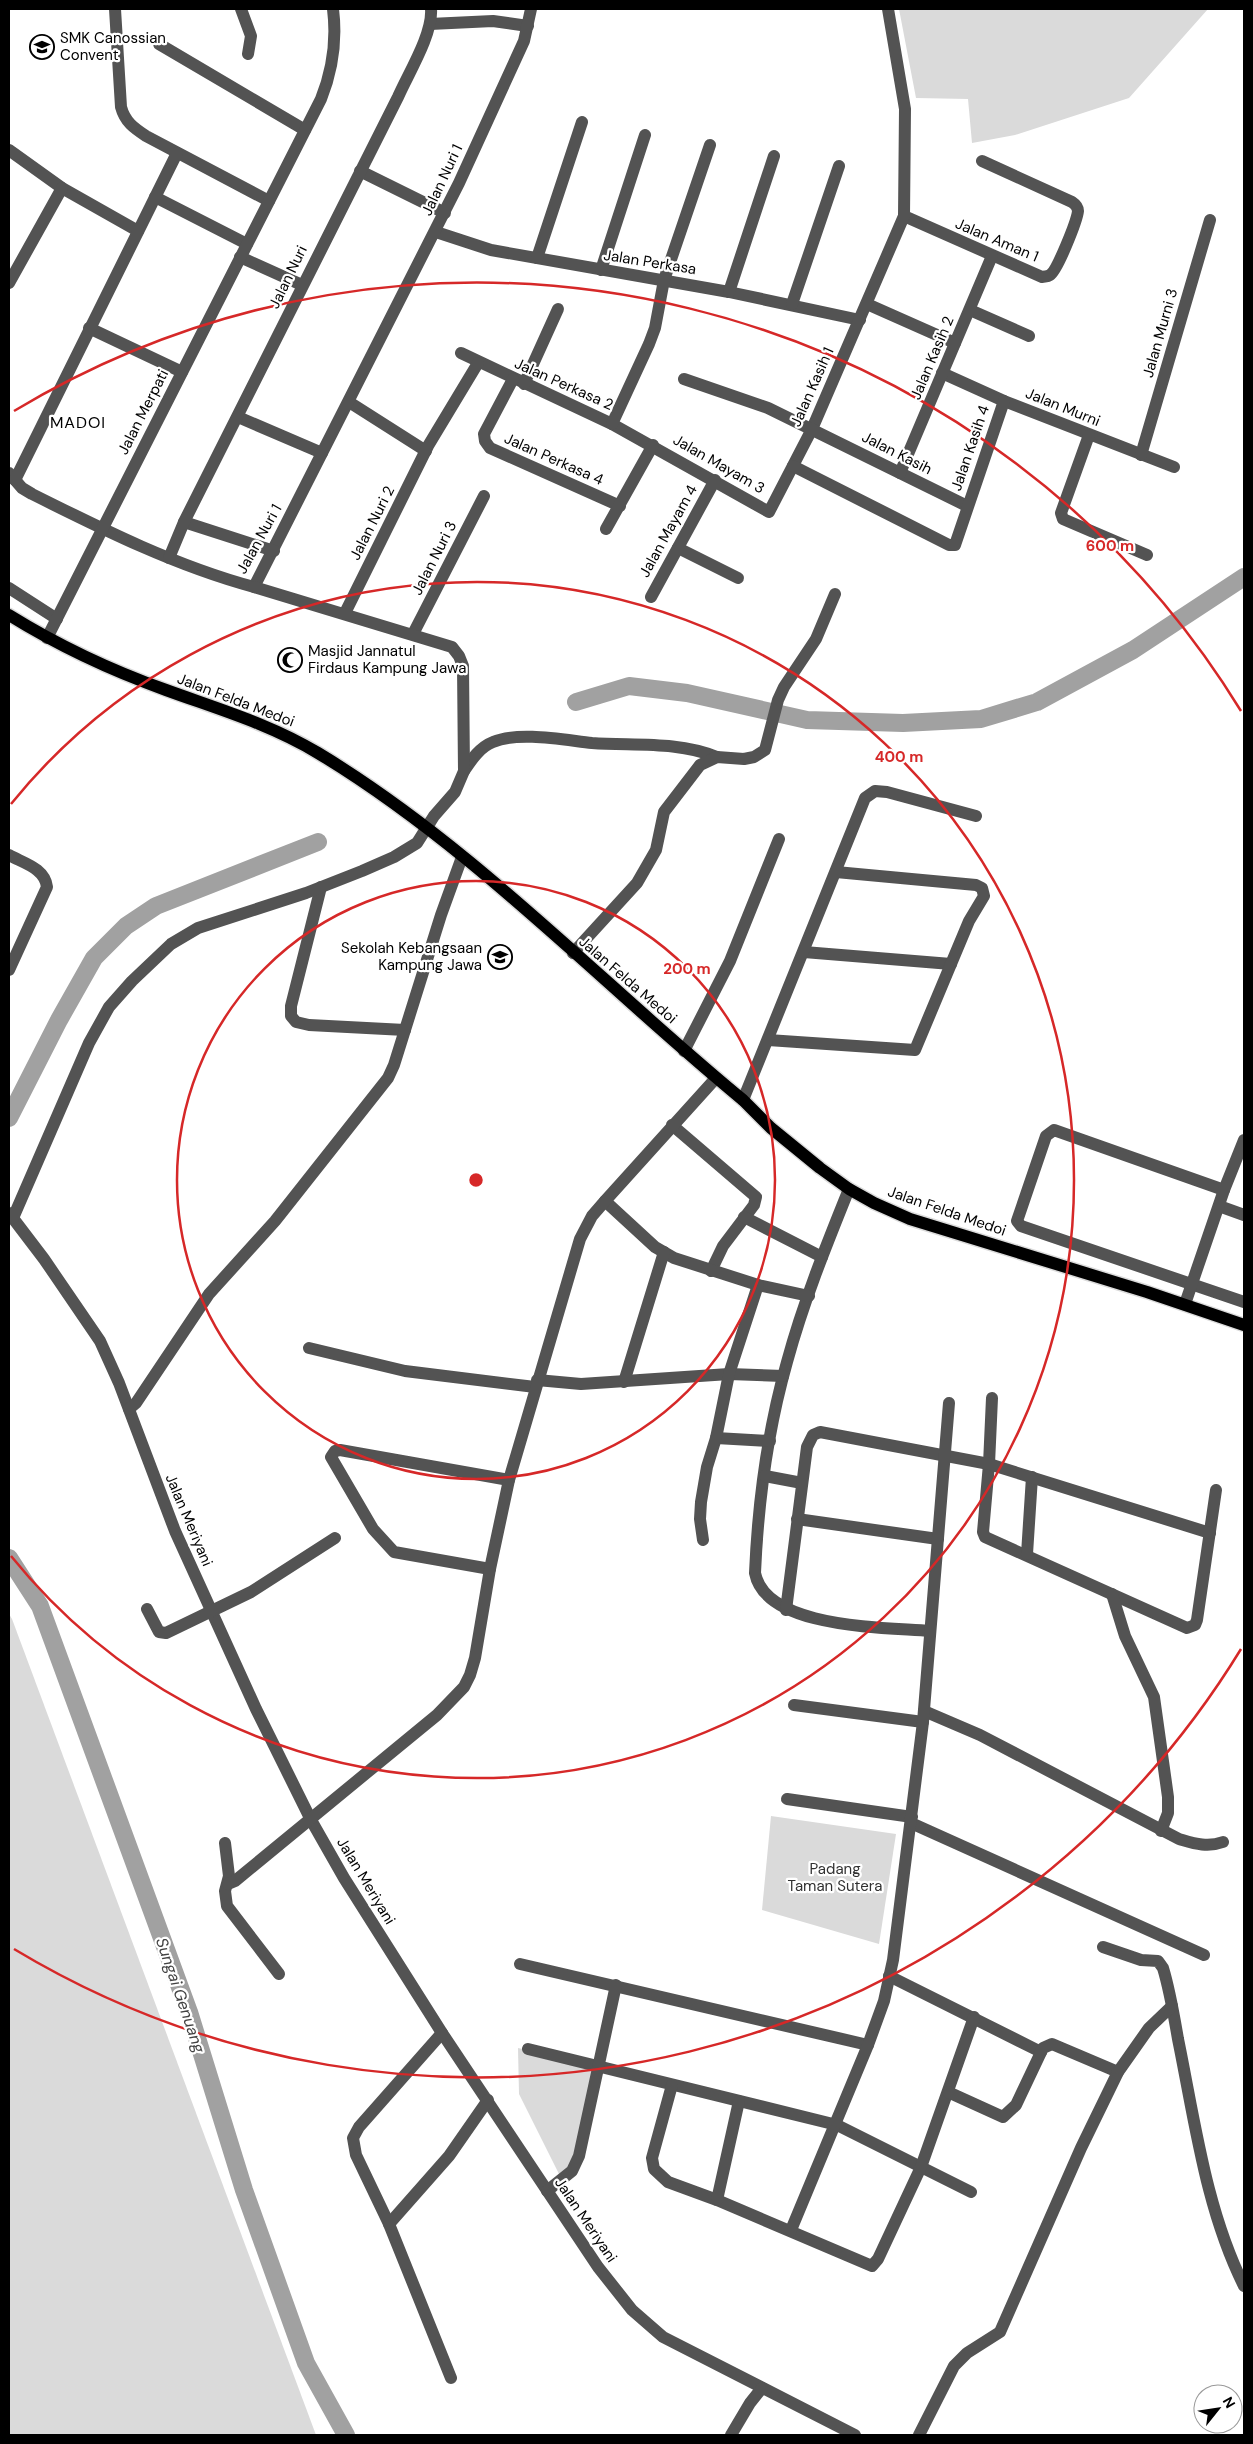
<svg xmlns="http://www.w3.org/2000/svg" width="1253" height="2444" font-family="'DM Sans',sans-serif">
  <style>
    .green { fill: #dadada }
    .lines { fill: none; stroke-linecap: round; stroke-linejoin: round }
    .river { stroke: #a1a1a1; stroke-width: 18 }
    .major-casing { stroke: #dbdbdb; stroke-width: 15 }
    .minor { stroke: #535353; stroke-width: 12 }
    .major { stroke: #000; stroke-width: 12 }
    .ring { fill: none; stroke: #d62828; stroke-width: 2.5 }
    .labels { text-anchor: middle; stroke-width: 4.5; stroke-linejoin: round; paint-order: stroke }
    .poi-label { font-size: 15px; fill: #000; stroke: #fff; text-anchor: start }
    .street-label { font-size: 15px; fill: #000; stroke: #fff }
    .park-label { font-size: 15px; fill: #313131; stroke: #fff }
    .neighbourhood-label { font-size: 16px; letter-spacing: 1px; fill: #000; stroke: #fff }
    .water-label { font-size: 16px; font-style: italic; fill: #424242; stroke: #fff }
    .centre { fill: #d62828; stroke: #fff; stroke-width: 2.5 }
    .ring-label { font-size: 15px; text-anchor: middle; font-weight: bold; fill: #d62828; stroke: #fff; stroke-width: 4.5; stroke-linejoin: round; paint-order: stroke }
  </style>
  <rect width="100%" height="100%" fill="#fff"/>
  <g class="green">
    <polygon points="899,9 1208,9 1129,98 1015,135 972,143 968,99 916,98"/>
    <polygon points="9,1614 12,1619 316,2435 9,2435"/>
    <polygon points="771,1816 896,1834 879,1944 762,1910"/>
    <polygon points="518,2048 599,2066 579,2156 562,2180 519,2094"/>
  </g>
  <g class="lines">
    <g class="river">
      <polyline points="576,702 629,686 687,693 807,720 903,723 981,719 1037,702 1133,650 1244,577"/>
      <polyline points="9,1118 59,1020 94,958 126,926 156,906 318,842"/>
      <polyline points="9,1558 40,1606 189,2012 244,2190 306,2363 346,2435"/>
    </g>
    <defs>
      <path id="major" d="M9,615C59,646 110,670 166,690C218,709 270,724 318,753C474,847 603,985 743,1100L771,1128L820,1168L849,1189L874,1203L910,1219L1147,1292L1244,1325"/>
    </defs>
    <use href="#major" class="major-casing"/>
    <g class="minor">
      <path d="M115,9L121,107C125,122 134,128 146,136L269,201"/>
      <polyline points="241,9 251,36 248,54"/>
      <polyline points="430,24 493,21 528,26"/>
      <polyline points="159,44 305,130"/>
      <polyline points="9,150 62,188 138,231"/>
      <polyline points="360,171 445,213"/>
      <polyline points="155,197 247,244"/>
      <path d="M904,216L1042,277C1045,276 1047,277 1050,275C1057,271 1077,221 1078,211C1078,207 1075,204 1072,202L982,161"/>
      <polyline points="436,232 491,250 729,292 860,320"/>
      <polyline points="240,257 302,285"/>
      <polyline points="537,258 582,122"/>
      <polyline points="601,270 645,135"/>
      <polyline points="9,283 62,188"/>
      <polyline points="729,292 774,156"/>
      <polyline points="792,304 839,166"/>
      <polyline points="867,304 955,343"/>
      <polyline points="970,310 1029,336"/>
      <polyline points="89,328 182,372"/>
      <polyline points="461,353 612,424 769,512 812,429 904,216 905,109 888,9"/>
      <polyline points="942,373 1004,401 1174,467"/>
      <polyline points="513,379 484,434 485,441 490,448 620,506"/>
      <polyline points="684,379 768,408 967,506"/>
      <polyline points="524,384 558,309"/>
      <polyline points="349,402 426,451"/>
      <polyline points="238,417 322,453"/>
      <polyline points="612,424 649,344 655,328 664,280 710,145"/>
      <polyline points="1089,435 1061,513 1063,519 1147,555"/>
      <polyline points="1141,455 1210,220"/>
      <polyline points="793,466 949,545 955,545 1004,401"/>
      <path d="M9,473L22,488L32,494C104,530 176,566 254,587L459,183L524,41L531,9"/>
      <polyline points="900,473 992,256"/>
      <polyline points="15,480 177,153"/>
      <polyline points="184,522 274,551"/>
      <polyline points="606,529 653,445"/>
      <polyline points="678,548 738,578"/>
      <path d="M169,558L184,522L398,97C408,74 433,34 431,9"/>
      <polyline points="9,588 57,619"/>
      <polyline points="651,597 715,480"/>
      <polyline points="345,613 428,446 478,363"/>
      <polyline points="413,634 484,496"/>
      <path d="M47,638L321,99C333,69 337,41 333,9"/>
      <path d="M464,771C472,759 480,747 493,742C519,731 564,740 592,743C634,746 677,741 717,757"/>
      <path d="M9,855C23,863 45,868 47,887L9,970"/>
      <polyline points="321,887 291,1006 291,1016 296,1022 309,1025 405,1030"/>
      <polyline points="804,952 951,964"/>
      <polyline points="573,953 637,883 656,850 664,812 700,765 717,757 744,759 754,757 765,750 778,700 784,687 816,639 835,594"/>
      <polyline points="768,1040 915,1050 969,921 984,896 982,888 976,885 836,872"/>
      <polyline points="684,1051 730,961 779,839"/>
      <polyline points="743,1100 865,798 875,791 887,792 976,816"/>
      <polyline points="672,1125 756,1197 754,1205 723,1246 711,1271"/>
      <path d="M849,1189C826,1246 803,1303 787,1362C768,1429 758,1503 755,1573C766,1629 884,1627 930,1631"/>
      <polyline points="1224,1190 1054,1130 1046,1136 1017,1221 1021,1226 1244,1302"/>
      <polyline points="605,1201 655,1247 674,1258 758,1285 809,1296"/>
      <polyline points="1219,1206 1244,1215"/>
      <polyline points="9,1213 44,1259 100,1341 119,1383 175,1531 256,1709 311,1820 344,1878 442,2033 598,2267 632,2310 663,2337 855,2435"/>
      <polyline points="744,1217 822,1257"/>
      <polyline points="13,1218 89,1043 109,1007 132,981 171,944 198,928 306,893 362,871 394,857 417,843 434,816 455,792 464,771 463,666 459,656 452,647 254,587"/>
      <polyline points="1185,1304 1224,1190 1244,1140"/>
      <polyline points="309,1348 405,1371 535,1387"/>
      <polyline points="537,1380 581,1384 729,1374 783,1376"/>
      <polyline points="624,1382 664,1252"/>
      <polyline points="992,1398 989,1464 983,1532 985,1537 1187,1628 1195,1625 1197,1620 1216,1490"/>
      <polyline points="129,1409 136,1403 209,1294 275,1221 388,1078 394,1065 441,915 462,857"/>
      <polyline points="716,1438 770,1441"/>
      <polyline points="765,1476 802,1483"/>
      <polyline points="797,1519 938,1539"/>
      <polyline points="703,1540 700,1519 701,1502 707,1467 716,1438 729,1374 758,1285"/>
      <polyline points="1027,1554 1032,1477"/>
      <polyline points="490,1569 394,1552 373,1529 331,1457 335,1451 340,1450 509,1480"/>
      <polyline points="1112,1594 1125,1636 1154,1697 1168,1797 1168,1813 1161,1831"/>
      <polyline points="147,1609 159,1632 166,1633 251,1592 335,1538"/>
      <polyline points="786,1610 807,1447 813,1435 820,1432 989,1464 1210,1533"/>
      <polyline points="794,1705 923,1722"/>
      <path d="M924,1711L980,1735L1179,1839C1193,1843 1207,1848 1223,1842"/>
      <polyline points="787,1799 912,1817"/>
      <polyline points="911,1823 1204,1955"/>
      <polyline points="225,1843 229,1876 225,1891 227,1906 279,1974"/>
      <polyline points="228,1884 235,1881 437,1715 464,1687 470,1675 475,1658 490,1569 509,1480 580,1239 592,1216 605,1201 716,1078"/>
      <path d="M1103,1947L1141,1960L1158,1961L1163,1968C1170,1991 1174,2016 1178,2039C1195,2122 1206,2210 1244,2286"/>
      <polyline points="520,1964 868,2045"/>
      <polyline points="889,1976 1041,2052"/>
      <polyline points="442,2033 359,2127 353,2138 356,2155 389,2224 451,2378"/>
      <polyline points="528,2049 837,2125 971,2192"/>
      <polyline points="672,2085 652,2158 654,2169 668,2182 717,2200 872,2266 878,2259 921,2167 974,2017"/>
      <polyline points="948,2092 1003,2117 1016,2105 1043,2048 1052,2044 1118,2072"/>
      <polyline points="547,2191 572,2171 579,2156 616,1985"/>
      <polyline points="717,2200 739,2101"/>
      <polyline points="389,2224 449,2156 488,2100"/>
      <polyline points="791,2230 868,2045 884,2001 893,1960 923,1722 949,1403"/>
      <polyline points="731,2435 750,2403 762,2388"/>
      <polyline points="919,2435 954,2366 967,2353 1000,2332 1081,2148 1118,2072 1149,2028 1172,2006"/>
    </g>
    <use href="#major" class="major"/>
  </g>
  <g class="ring">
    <circle cx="476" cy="1180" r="299"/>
    <path d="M11 804A598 598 0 1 1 11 1556"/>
    <path d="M1241 1649A897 897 0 0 1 14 1949M14 411A897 897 0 0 1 1241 711"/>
  </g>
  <defs>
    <symbol id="school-ring" viewBox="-11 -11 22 22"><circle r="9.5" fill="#fff" stroke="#000" stroke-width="1.5"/><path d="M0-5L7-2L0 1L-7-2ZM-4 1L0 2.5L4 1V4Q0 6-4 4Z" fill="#000"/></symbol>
    <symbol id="mosque-ring" viewBox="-11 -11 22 22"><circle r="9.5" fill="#fff" stroke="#000" stroke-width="1.5"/><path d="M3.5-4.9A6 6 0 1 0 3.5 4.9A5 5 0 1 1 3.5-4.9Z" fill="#000"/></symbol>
  </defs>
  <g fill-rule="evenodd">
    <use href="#school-ring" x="28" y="33" width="28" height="28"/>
    <use href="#mosque-ring" x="276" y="646" width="28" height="28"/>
    <use href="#school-ring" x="486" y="943" width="28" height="28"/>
  </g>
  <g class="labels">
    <g class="poi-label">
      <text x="60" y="43">SMK Canossian<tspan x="60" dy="17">Convent</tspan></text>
      <text x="308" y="656">Masjid Jannatul<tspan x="308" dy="17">Firdaus Kampung Jawa</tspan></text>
      <text x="482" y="953" text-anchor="end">Sekolah Kebangsaan<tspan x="482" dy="17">Kampung Jawa</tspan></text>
    </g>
    <g class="street-label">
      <text transform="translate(442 180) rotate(-65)" y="5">Jalan Nuri 1</text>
      <text transform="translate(997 240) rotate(23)" y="5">Jalan Aman 1</text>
      <text transform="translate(650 262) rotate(9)" y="5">Jalan Perkasa</text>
      <text transform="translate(288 277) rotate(-64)" y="5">Jalan Nuri</text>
      <text transform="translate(1160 333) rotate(-74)" y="5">Jalan Murni 3</text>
      <text transform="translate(932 358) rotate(-67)" y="5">Jalan Kasih 2</text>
      <text transform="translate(564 384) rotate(24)" y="5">Jalan Perkasa 2</text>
      <text transform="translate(812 387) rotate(-66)" y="5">Jalan Kasih 1</text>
      <text transform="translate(1063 407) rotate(22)" y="5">Jalan Murni</text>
      <text transform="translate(143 412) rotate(-63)" y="5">Jalan Merpati</text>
      <text transform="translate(970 448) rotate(-71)" y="5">Jalan Kasih 4</text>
      <text transform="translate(897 453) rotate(27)" y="5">Jalan Kasih</text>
      <text transform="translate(554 459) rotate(24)" y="5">Jalan Perkasa 4</text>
      <text transform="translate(719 464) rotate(30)" y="5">Jalan Mayam 3</text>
      <text transform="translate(372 523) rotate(-63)" y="5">Jalan Nuri 2</text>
      <text transform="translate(668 531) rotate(-61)" y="5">Jalan Mayam 4</text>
      <text transform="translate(259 539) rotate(-61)" y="5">Jalan Nuri 1</text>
      <text transform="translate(434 558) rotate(-63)" y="5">Jalan Nuri 3</text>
      <text transform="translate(236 700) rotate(21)" y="5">Jalan Felda Medoi</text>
      <text transform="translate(628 980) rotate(41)" y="5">Jalan Felda Medoi</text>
      <text transform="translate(947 1211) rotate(19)" y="5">Jalan Felda Medoi</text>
      <text transform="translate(189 1520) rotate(67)" y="5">Jalan Meriyani</text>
      <text transform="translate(366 1881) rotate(59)" y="5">Jalan Meriyani</text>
      <text transform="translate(586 2220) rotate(56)" y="5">Jalan Meriyani</text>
    </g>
    <g class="park-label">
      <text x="835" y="1874">Padang<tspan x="835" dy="17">Taman Sutera</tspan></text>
    </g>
    <g class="neighbourhood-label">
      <text x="78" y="428">MADOI</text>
    </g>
    <g class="water-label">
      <text transform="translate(181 1995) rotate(71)" y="6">Sungai Genuang</text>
    </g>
  </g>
  <circle cx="476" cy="1180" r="8" class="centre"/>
  <g class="ring-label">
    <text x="1110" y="551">600 m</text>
    <text x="899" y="762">400 m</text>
    <text x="687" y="974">200 m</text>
  </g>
  <rect width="1253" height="2444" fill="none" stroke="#000000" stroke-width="20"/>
  <g transform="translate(1218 2409) rotate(60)"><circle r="24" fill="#ffffff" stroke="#999999"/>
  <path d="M0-4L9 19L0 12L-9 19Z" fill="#000000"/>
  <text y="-8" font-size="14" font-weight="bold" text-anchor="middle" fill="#000000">N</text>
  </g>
</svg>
